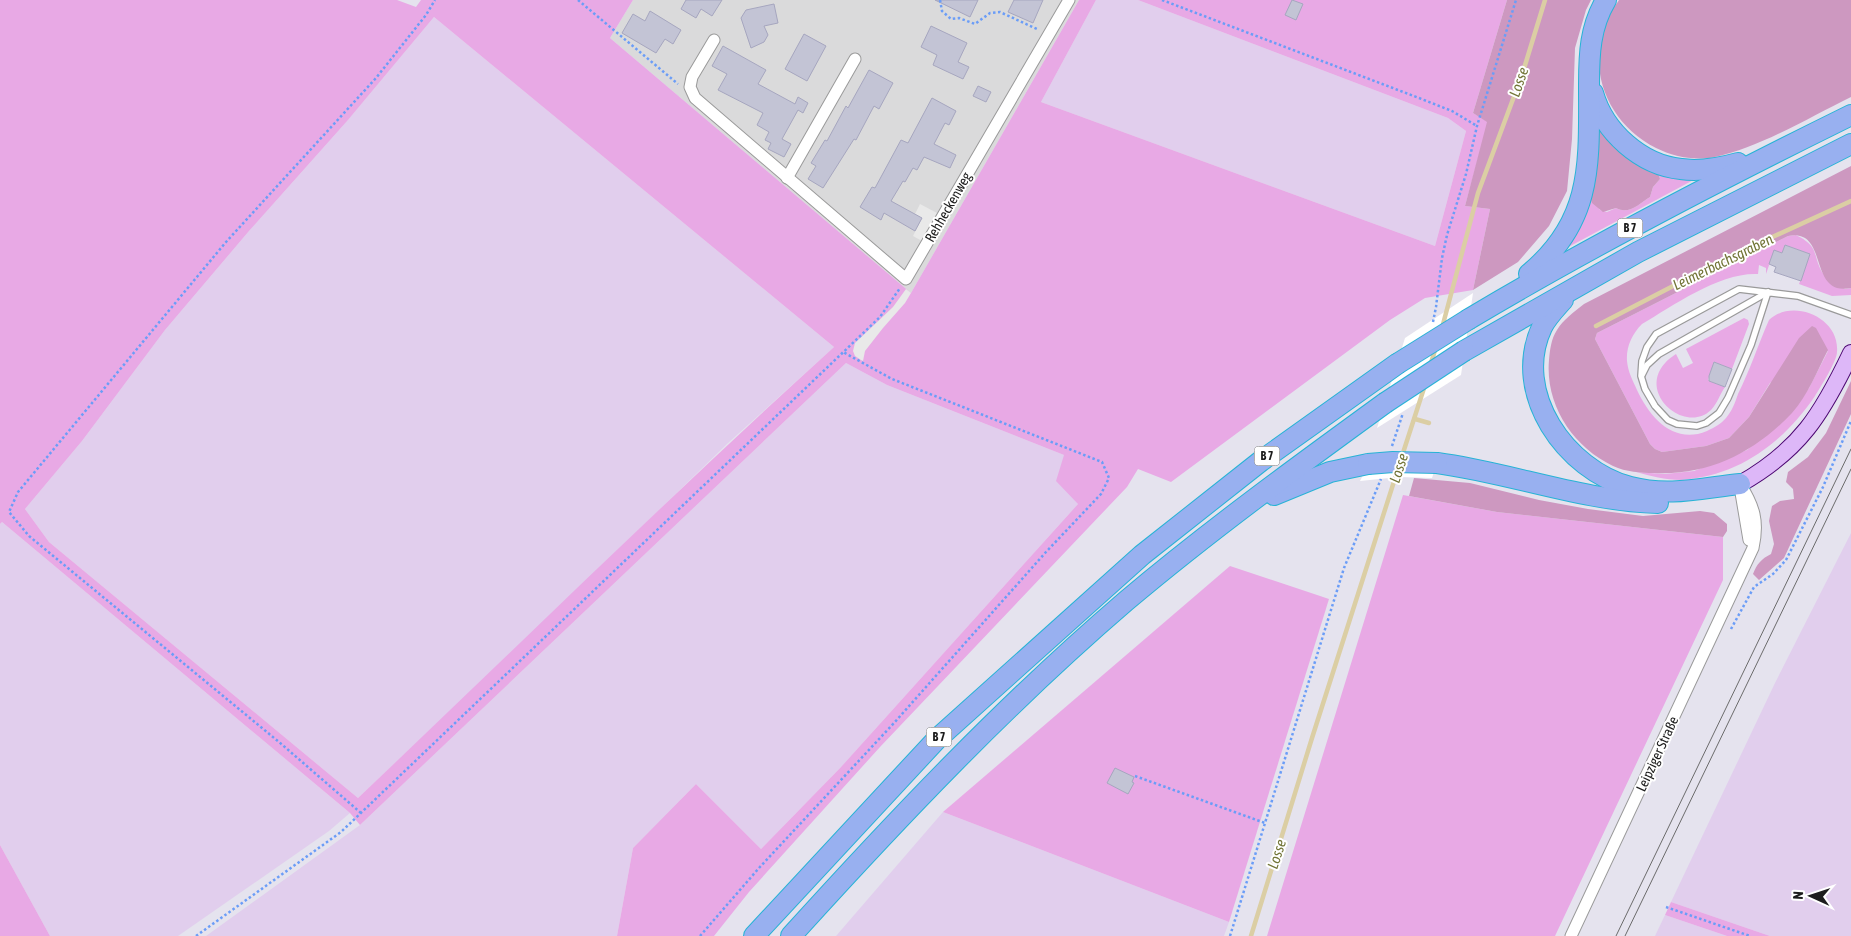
<svg xmlns="http://www.w3.org/2000/svg" width="1851" height="936" font-family="'Asap Condensed',sans-serif">
  <style>
    .residential { fill: #dadadb }
    .farmland { fill: #e1ceed }
    .grass { fill: #e8a9e5; fill-rule: evenodd }
    .forest { fill: #cd98c0 }
    .parking { fill: #e9e9e9 }
    .pier { fill: #fff }
    .lines { fill: none; stroke-linecap: round; stroke-linejoin: round }
    .stream { stroke: #dbcea4; stroke-width: 4.5 }
    .building { fill: #c3c4d5; stroke: #a6a6bf }
    .service-casing { stroke: #9a9a9a; stroke-width: 8 }
    .minor-casing { stroke: #9a9a9a; stroke-width: 13 }
    .secondary-casing { stroke: #4c0772; stroke-width: 18 }
    .trunk-casing { stroke: #27b3d5; stroke-width: 22 }
    .path { stroke: #6b9df7; stroke-width: 2.5; stroke-dasharray: 2.5 2.5; stroke-linecap: butt }
    .service { stroke: #fff; stroke-width: 5.5 }
    .minor { stroke: #fff; stroke-width: 11 }
    .secondary { stroke: #ddb7f8; stroke-width: 16 }
    .trunk { stroke: #98b0f0; stroke-width: 20 }
    .tram { stroke: #6b6b6b; stroke-width: 1 }
    .trunk-bridge-casing { stroke: #27b3d5; stroke-width: 22; stroke-linecap: butt }
    .trunk-bridge { stroke: #98b0f0; stroke-width: 20 }
    .labels { text-anchor: middle; stroke-width: 4; stroke-linejoin: round; paint-order: stroke }
    .shield { fill: #fff; stroke: #616161; stroke-width: 1 }
    .shield-label { font-size: 12px; font-weight: bold; fill: #1d1d1d }
    .street-label { font-size: 14px; fill: #1d1d1d; stroke: #fff }
    .water-label { font-size: 15px; font-style: italic; fill: #727537; stroke: #fff }
  </style>
  <rect width="100%" height="100%" fill="#e5e3ee"/>
  <polygon class="residential" points="633,0 1079,0 911,293 610,38"/>
  <g class="farmland">
    <polygon points="1096,0 1138,0 1448,118 1466,131 1435,246 1041,102"/>
    <polygon points="434,17 834,347 728,443 543,623 358,798 49,542 25,509 82,441 165,330 249,231 348,120"/>
    <polygon points="846,363 887,385 1064,455 1078,504 841,767 761,849 696,784 633,848 617,936 206,936 360,825"/>
    <polygon points="2,522 350,813 329,831 178,936 50,936 0,845 0,524"/>
    <polygon points="1851,533 1851,936 1770,936 1671,902 1775,683"/>
    <polygon points="943,812 1229,922 1224,936 836,936"/>
    <polygon points="1665,915 1727,936 1655,936"/>
  </g>
  <g class="grass">
    <path d="M0,0H397L416,7L421,0H633L610,38L911,293L1079,0H1096L1041,102L1435,246L1466,131L1448,118L1138,0H1507L1473,113L1488,122L1465,206L1490,209L1473,290L1425,298L1390,320L1171,482L1138,469L1127,487L880,747L749,892L714,936H617L633,848L696,784L761,849L841,767L1078,504L1056,481L1064,455L887,385L846,363L360,825L350,813L2,522L0,524ZM434,17L834,347C672,494 516,648 358,798L49,542L25,509L82,441L165,330L249,231L348,120Z"/>
    <path d="M1605,124L1699,177L1561,251ZM1658,173L1660,179L1653,187L1650,197C1639,204 1629,215 1616,208L1607,212L1600,210L1598,207Z"/>
    <path d="M1796,235C1820,247 1812,254 1822,272C1826,279 1838,285 1845,289L1851,288V295L1832,296L1799,284L1810,254L1785,245L1782,253L1774,251L1766,274V268L1759,265L1758,274C1720,272 1674,305 1642,324C1632,334 1626,347 1627,361C1628,372 1633,381 1637,390C1650,418 1674,445 1707,431C1715,427 1721,424 1726,418C1732,411 1735,403 1738,394C1750,370 1758,345 1769,320C1792,298 1840,317 1837,352C1837,361 1820,388 1815,396C1783,443 1739,476 1681,480C1665,480 1651,476 1636,472L1665,474L1694,471L1747,450L1792,412L1809,388L1828,351L1770,383L1749,417L1729,438L1706,446L1662,452L1655,449L1650,444L1595,339L1597,333L1788,236Z"/>
    <path d="M1744,318L1748,320L1749,324L1732,369L1714,362L1708,380L1725,387C1720,394 1717,404 1711,410C1683,437 1627,385 1676,354L1683,368L1693,363L1686,349Z"/>
    <polygon points="1403,495 1497,512 1723,537 1723,580 1555,936 1267,936"/>
    <polygon points="1230,566 1329,599 1229,922 943,812"/>
    <polygon points="0,845 50,936 0,936"/>
    <polygon points="1671,902 1770,936 1727,936 1665,915"/>
  </g>
  <g class="forest">
    <polygon points="1507,0 1591,0 1586,10 1575,48 1572,139 1567,191 1549,226 1518,262 1473,290 1490,209 1465,206 1487,122 1473,113"/>
    <path d="M1619,0H1851V97C1810,117 1759,148 1715,157C1695,161 1674,157 1656,148C1607,123 1584,67 1609,16C1611,10 1616,5 1619,0Z"/>
    <path d="M1601,127L1658,173L1660,179L1653,187L1650,197C1639,204 1629,215 1616,208L1603,212L1592,203L1590,196L1597,128Z"/>
    <path d="M1851,166V288C1807,297 1830,228 1788,236L1597,333L1595,339L1650,444L1655,449L1662,452L1706,446L1729,438L1749,417L1799,338L1812,326L1816,328L1828,350C1817,371 1808,395 1792,413C1755,452 1709,476 1654,473C1641,473 1626,472 1613,466C1573,447 1545,405 1549,360C1550,350 1551,339 1557,330C1563,320 1574,312 1584,304Z"/>
    <path d="M1851,381V414L1784,558L1759,580L1753,574C1757,564 1761,559 1771,554L1774,544L1769,521L1772,506L1780,501L1794,499L1793,489L1786,482L1788,472L1808,457L1826,433Z"/>
    <polygon points="1414,478 1470,483 1539,500 1588,509 1643,516 1700,511 1714,513 1727,524 1727,531 1723,537 1497,512 1409,496"/>
  </g>
  <g class="parking">
    <polygon points="920,204 937,213 922,241 913,236 922,218 915,214"/>
    <polygon points="906,289 911,293 905,303 883,328 865,351 863,361 861,360 855,356 853,351 855,343 893,307"/>
  </g>
  <g class="pier">
    <polygon points="1473,293 1461,375 1377,428 1405,338"/>
    <polygon points="1372,457 1439,457 1432,478 1399,477 1360,481"/>
  </g>
  <g class="lines">
    <g class="stream">
      <polyline points="1596,326 1731,256 1851,201"/>
      <polyline points="1442,328 1478,193 1522,75 1545,0"/>
      <polyline points="1431,363 1436,347"/>
      <polyline points="1415,419 1429,423"/>
      <polyline points="1402,456 1425,385"/>
      <polyline points="1251,936 1312,738 1398,469"/>
    </g>
  </g>
  <g class="building">
    <polygon points="686,0 722,0 712,16 701,9 696,18 681,9"/>
    <polygon points="935,0 978,0 970,17"/>
    <polygon points="1014,0 1043,0 1033,23 1008,12"/>
    <polygon points="1292,0 1303,4 1296,20 1285,15"/>
    <polygon points="774,4 778,23 764,26 768,35 764,42 751,48 741,18 746,10"/>
    <polygon points="650,11 681,30 673,44 665,39 656,53 622,33 633,14 645,21"/>
    <polygon points="931,26 967,43 958,62 969,67 963,79 933,65 937,55 921,47"/>
    <polygon points="804,34 826,46 807,81 785,69"/>
    <polygon points="723,46 766,70 758,84 795,104 798,97 808,103 803,113 798,110 782,139 791,144 784,157 768,149 771,143 765,140 769,132 757,125 763,113 718,90 727,74 712,66"/>
    <polygon points="869,70 893,83 879,109 874,106 856,140 854,139 823,188 808,179 816,166 811,163 825,140 827,141 846,106 848,108"/>
    <polygon points="978,86 991,92 986,102 973,96"/>
    <polygon points="932,98 956,111 949,125 945,123 934,144 956,155 950,168 924,157 917,170 913,168 905,182 903,181 891,201 922,218 915,231 884,213 881,220 860,207 872,187 875,188 901,140 908,143"/>
    <polygon points="1785,245 1810,254 1801,281 1774,272 1776,267 1769,264 1774,250 1782,253"/>
    <polygon points="1714,362 1732,369 1725,387 1709,381 1709,376"/>
    <polygon points="1115,768 1134,777 1132,782 1134,783 1128,794 1107,783"/>
  </g>
  <g class="lines">
    <defs>
      <g id="service">
        <polyline points="1768,292 1751,345 1728,398 1719,413 1706,423 1697,426 1677,424 1668,420 1655,406 1645,389 1641,376 1642,361 1647,347 1656,334 1739,289 1798,296 1851,315"/>
        <polyline points="1642,375 1647,365 1659,354 1768,292"/>
      </g>
      <g id="minor">
        <polyline points="714,40 692,77 690,87 695,98 906,279 1069,0"/>
        <polyline points="787,178 855,59"/>
        <polyline points="1740,487 1749,540"/>
        <path d="M1571,936L1753,548C1759,521 1754,506 1740,484"/>
      </g>
      <path id="secondary" d="M1740,484C1800,450 1822,414 1851,353"/>
      <g id="trunk">
        <path d="M1593,93C1604,132 1641,165 1681,169C1701,172 1720,168 1738,163"/>
        <path d="M1529,274C1594,220 1589,162 1589,84C1589,54 1590,27 1606,0"/>
        <path d="M1563,300C1555,309 1547,317 1542,327C1511,393 1566,470 1630,487C1669,497 1701,488 1740,484"/>
        <path d="M1469,319C1593,245 1721,179 1851,115"/>
        <polyline points="1464,351 1638,252 1851,144"/>
        <path d="M1437,463C1511,473 1583,501 1658,503"/>
        <polyline points="1274,495 1330,472 1368,464"/>
        <polyline points="754,936 937,739 1142,555 1261,461 1397,364"/>
        <path d="M791,936C897,819 1006,704 1126,601C1209,531 1297,467 1385,403"/>
      </g>
    </defs>
    <use href="#service" class="service-casing"/>
    <use href="#minor" class="minor-casing"/>
    <use href="#secondary" class="secondary-casing"/>
    <use href="#trunk" class="trunk-casing"/>
    <g class="path">
      <polyline points="578,0 678,84"/>
      <polyline points="940,0 942,11 951,19 959,18 975,24 990,13 1000,12 1039,30"/>
      <polyline points="1162,0 1419,98 1452,111 1477,126"/>
      <polyline points="1433,322 1436,307 1442,258 1447,235 1466,174 1477,126 1516,0"/>
      <polyline points="1392,446 1403,413"/>
      <polyline points="1731,629 1754,587 1773,574 1786,560 1823,487 1851,421"/>
      <polyline points="1135,776 1265,823"/>
      <polyline points="361,813 279,742 29,536 9,512 18,492 226,242 376,78 426,15 435,0"/>
      <polyline points="1666,907 1750,936"/>
      <polyline points="196,936 341,832 880,317 900,288"/>
      <polyline points="700,936 759,868 894,723 1046,552 1101,494 1109,478 1102,462 892,379 843,352"/>
      <polyline points="1230,936 1344,568 1381,479"/>
    </g>
    <use href="#service" class="service"/>
    <use href="#minor" class="minor"/>
    <use href="#secondary" class="secondary"/>
    <use href="#trunk" class="trunk"/>
    <g class="tram">
      <polyline points="1616,936 1851,449"/>
      <polyline points="1625,936 1851,469"/>
    </g>
    <defs>
      <g id="trunk-bridge">
        <polyline points="1397,364 1469,319"/>
        <polyline points="1385,403 1464,351"/>
        <polyline points="1368,464 1393,462 1437,463"/>
      </g>
    </defs>
    <use href="#trunk-bridge" class="trunk-bridge-casing"/>
    <use href="#trunk-bridge" class="trunk-bridge"/>
  </g>
  <g class="labels">
    <g class="shield">
      <rect x="1617.5" y="218.5" width="25" height="19" rx="4"/>
      <rect x="1254.5" y="446.5" width="25" height="19" rx="4"/>
      <rect x="926.5" y="727.5" width="25" height="19" rx="4"/>
    </g>
    <g class="shield-label">
      <text x="1630" y="232">B 7</text>
      <text x="1267" y="460">B 7</text>
      <text x="939" y="741">B 7</text>
    </g>
    <g class="street-label">
      <text transform="translate(948 207) rotate(-60)" y="5">Rehheckenweg</text>
      <text transform="translate(1657 754) rotate(-65)" y="5">Leipziger Straße</text>
    </g>
    <g class="water-label">
      <text transform="translate(1519 82) rotate(-71)" y="5">Losse</text>
      <text transform="translate(1723 262) rotate(-26)" y="5">Leimerbachsgraben</text>
      <text transform="translate(1399 468) rotate(-72)" y="5">Losse</text>
      <text transform="translate(1277 854) rotate(-72)" y="5">Losse</text>
    </g>
  </g>
  <g transform="translate(1811 896) rotate(273)" stroke="#ffffff" stroke-width="4" paint-order="stroke">
  <path d="M0-4L9 19L0 12L-9 19Z" fill="#1d1d1d"/>
  <text y="-8" font-size="14" font-weight="bold" text-anchor="middle" fill="#1d1d1d">N</text>
  </g>
</svg>
